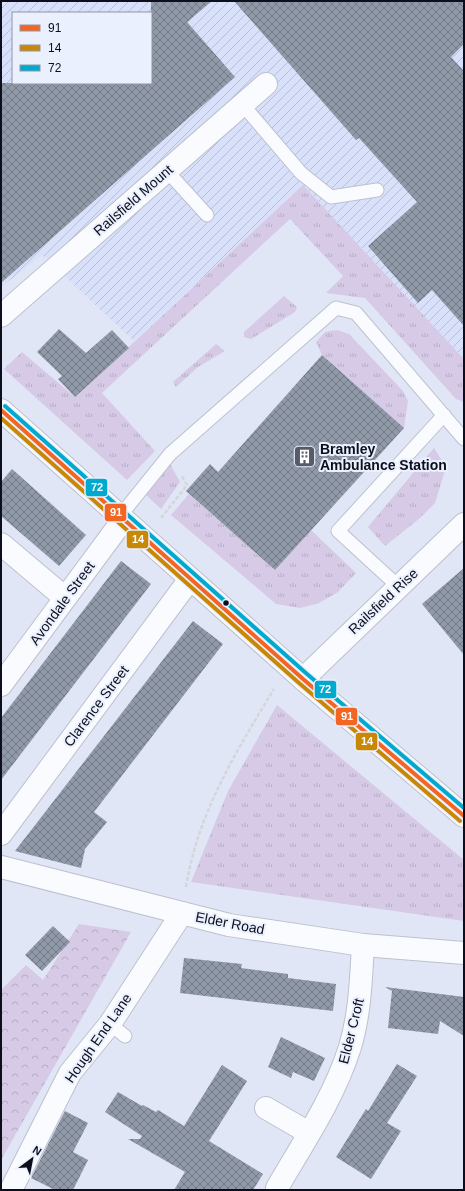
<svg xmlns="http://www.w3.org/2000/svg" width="465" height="1191" font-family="Helvetica,sans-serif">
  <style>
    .industrial { fill: url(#industrial-furrows); fill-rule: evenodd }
    .grass { fill: url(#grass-tufts) }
    .forest { fill: url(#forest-crowns) }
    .building { fill: url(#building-cross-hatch) }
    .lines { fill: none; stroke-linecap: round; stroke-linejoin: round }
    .service-casing { stroke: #bdc1ce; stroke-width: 15 }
    .minor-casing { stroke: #bdc1ce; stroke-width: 24 }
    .tertiary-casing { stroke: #bdc1ce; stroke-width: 24 }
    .path { stroke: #d4d6da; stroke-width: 2.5; stroke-dasharray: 4 2; stroke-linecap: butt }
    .service { stroke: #fafbfe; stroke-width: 13 }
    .minor { stroke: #fafbfe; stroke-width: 22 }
    .tertiary { stroke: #fafbfe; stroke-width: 22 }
    .bus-1-casing { stroke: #ebf0fe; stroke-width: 7 }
    .bus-2-casing { stroke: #ebf0fe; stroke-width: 7 }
    .bus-3-casing { stroke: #ebf0fe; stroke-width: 7 }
    .bus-1 { stroke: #f26522; stroke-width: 4 }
    .bus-2 { stroke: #c88805; stroke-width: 4 }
    .bus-3 { stroke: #00a9ce; stroke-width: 4 }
    .bus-dot { fill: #0c0f1b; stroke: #ebf0fe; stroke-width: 1.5 }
    .labels { text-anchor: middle; stroke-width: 4; stroke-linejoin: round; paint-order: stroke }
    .street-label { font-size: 14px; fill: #0c0f1b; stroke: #ebf0fe }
    .poi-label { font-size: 14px; font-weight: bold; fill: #0c0f1b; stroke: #ebf0fe; text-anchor: start }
    .line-badge { stroke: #ebf0fe; stroke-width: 1.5 }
    .badge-label { font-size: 11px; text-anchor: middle; font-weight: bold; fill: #fff }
  </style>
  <defs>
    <pattern id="industrial-furrows" width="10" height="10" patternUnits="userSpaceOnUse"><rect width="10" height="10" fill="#d8e0fa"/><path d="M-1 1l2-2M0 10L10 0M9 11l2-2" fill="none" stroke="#b8bfd6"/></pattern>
    <pattern id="grass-tufts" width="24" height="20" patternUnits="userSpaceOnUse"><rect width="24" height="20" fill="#d6cae6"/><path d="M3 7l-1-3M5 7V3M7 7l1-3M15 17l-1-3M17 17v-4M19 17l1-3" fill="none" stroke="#b6acc5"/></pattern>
    <pattern id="forest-crowns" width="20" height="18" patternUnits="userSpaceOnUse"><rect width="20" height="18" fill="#d6cae6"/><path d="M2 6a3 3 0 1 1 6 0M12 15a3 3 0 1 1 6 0" fill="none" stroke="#b6acc5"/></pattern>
    <pattern id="building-cross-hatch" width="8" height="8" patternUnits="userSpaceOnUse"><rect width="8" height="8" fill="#9099a8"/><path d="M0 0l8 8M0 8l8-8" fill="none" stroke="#747b88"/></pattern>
  </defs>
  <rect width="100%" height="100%" fill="#e1e6f6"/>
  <path class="industrial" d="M9,1H464V359L303,185L134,341L42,255L1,287V8ZM13,13H151V83H13Z"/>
  <g class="grass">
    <polygon points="303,185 464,359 464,402 456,399 365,298 326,293 343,276 290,219 102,393 155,451 127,480 4,369 22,352 75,397"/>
    <polygon points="284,296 297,307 295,312 251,339 244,337 244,332"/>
    <polygon points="337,330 349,334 403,391 408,401 404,428 322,355 316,342 325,332"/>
    <polygon points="216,344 225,351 198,367 176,387 173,382"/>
    <polygon points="434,448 446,467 435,503 420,518 385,546 368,527"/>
    <polygon points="170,464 180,482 161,509 145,494"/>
    <polygon points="189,494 275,570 311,530 356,573 338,592 319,603 300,608 276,604 171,515"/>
    <polygon points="277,705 464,860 464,921 191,882 228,791"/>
  </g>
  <polygon class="forest" points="79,924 131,932 1,1160 1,990 26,965 43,980"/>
  <g class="building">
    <polygon points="151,1 212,1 187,22 235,77 1,283 1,83 151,83"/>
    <polygon points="234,1 464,1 464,44 451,57 464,71 464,326 432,290 418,303 368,246 417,202 359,138 356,140"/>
    <polygon points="59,329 86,353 112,330 129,348 75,397 58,379 62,376 37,352"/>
    <polygon points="322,355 404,428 275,570 186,491 210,464 218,472"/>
    <polygon points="12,469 86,535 59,566 1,516 1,482"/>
    <polygon points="121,561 151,584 1,780 1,718"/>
    <polygon points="464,568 464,655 422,604"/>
    <polygon points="193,621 223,644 94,812 107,822 85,849 81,868 15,851"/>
    <polygon points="53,926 70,942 42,971 25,955"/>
    <polygon points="184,958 242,964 241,968 288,974 288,978 336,984 333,1011 180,993"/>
    <polygon points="385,987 464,997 464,1036 440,1021 438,1034 388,1028 392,991"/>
    <polygon points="281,1037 325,1058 314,1081 293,1072 291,1078 268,1067"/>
    <polygon points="397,1064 417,1076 387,1123 401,1131 371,1179 336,1157 366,1109 368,1111"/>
    <polygon points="222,1065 247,1081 209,1141 263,1174 253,1190 174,1190 185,1172 128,1139 140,1139 142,1136 105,1112 118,1092 142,1106 143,1105 156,1112 158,1110 184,1126"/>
    <polygon points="65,1111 88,1123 73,1152 88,1160 73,1190 55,1190 31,1178"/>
  </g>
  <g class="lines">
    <defs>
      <g id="service">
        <polyline points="243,105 301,173 331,197 377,190"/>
        <polyline points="167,171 207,215"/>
        <polyline points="120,516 170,454 336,308 356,313 464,439"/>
        <polyline points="399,587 338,531 444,415"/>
        <polyline points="110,1024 125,1036"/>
      </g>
      <g id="minor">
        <polyline points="1,316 266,84"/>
        <polyline points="1,544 65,598"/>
        <polyline points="303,679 464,524"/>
        <polyline points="1,685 123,520"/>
        <polyline points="1,834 190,579"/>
        <polyline points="1,867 229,925 363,945 464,953"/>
        <polyline points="266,1108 309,1133"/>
        <path d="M277,1188C303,1143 334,1098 350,1047C360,1014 361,979 363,945"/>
        <polyline points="11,1190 70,1073 110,1024 182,913"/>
      </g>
      <polyline id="tertiary" points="1,410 303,679 464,816"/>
    </defs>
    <use href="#service" class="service-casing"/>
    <use href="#minor" class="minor-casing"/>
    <use href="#tertiary" class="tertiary-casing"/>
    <g class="path">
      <polyline points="161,518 187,485 181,475"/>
      <path d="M186,887C198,812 236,752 274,689"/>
    </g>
    <use href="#service" class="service"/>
    <use href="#minor" class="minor"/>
    <use href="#tertiary" class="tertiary"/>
    <defs>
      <polyline id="bus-1" points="1,410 303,679 464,816"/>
      <polyline id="bus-2" points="1,418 299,683 460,821"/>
      <polyline id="bus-3" points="5,406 307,674 464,808"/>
    </defs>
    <use href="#bus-1" class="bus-1-casing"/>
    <use href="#bus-2" class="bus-2-casing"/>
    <use href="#bus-3" class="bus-3-casing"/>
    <use href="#bus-1" class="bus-1"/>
    <use href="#bus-2" class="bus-2"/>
    <use href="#bus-3" class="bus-3"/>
  </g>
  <defs>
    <symbol id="building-square" viewBox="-11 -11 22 22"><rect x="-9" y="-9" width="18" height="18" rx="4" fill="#575a68" stroke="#ebf0fe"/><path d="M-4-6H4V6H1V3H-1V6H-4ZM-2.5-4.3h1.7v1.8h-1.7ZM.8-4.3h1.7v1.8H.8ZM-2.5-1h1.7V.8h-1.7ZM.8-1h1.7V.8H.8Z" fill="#fff"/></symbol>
  </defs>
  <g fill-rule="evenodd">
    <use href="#building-square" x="292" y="444" width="25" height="25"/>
  </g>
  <circle class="bus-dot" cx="226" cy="603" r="3.5"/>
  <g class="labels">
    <g class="street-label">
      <text transform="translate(133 200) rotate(-41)" y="5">Railsfield Mount</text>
      <text transform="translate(383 601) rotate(-43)" y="5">Railsfield Rise</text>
      <text transform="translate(62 603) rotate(-54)" y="5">Avondale Street</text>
      <text transform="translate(96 706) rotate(-53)" y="5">Clarence Street</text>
      <text transform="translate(230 923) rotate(11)" y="5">Elder Road</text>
      <text transform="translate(351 1031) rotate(-76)" y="5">Elder Croft</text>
      <text transform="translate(98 1038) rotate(-55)" y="5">Hough End Lane</text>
    </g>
    <g class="poi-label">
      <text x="320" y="454">Bramley<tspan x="320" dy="16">Ambulance Station</tspan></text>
    </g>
  </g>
  <g class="line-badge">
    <rect x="85" y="478" width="23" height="19" rx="4" fill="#00a9ce"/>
    <rect x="104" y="503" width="23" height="19" rx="4" fill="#f26522"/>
    <rect x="126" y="530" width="23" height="19" rx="4" fill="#c88805"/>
    <rect x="314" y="680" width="23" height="19" rx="4" fill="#00a9ce"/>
    <rect x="335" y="707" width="23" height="19" rx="4" fill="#f26522"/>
    <rect x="355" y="732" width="23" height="19" rx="4" fill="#c88805"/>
  </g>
  <g class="badge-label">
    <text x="97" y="491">72</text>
    <text x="116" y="516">91</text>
    <text x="138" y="543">14</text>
    <text x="325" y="693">72</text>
    <text x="347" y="720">91</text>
    <text x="367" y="745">14</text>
  </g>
  <rect width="465" height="1191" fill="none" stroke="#0c0f1b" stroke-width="4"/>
  <rect x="12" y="12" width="140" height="72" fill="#ebf0fe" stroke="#9296a3"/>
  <rect x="20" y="25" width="20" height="6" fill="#f26522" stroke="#9296a3"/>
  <text x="48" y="32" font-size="12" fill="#0c0f1b">91</text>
  <rect x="20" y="45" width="20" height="6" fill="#c88805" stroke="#9296a3"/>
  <text x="48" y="52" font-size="12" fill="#0c0f1b">14</text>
  <rect x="20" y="65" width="20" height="6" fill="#00a9ce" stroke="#9296a3"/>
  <text x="48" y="72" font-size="12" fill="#0c0f1b">72</text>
  <g transform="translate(32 1159) rotate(32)" stroke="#ebf0fe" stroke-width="3" paint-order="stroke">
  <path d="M0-3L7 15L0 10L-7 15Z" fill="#0c0f1b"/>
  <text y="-6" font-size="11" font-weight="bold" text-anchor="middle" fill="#0c0f1b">N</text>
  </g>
</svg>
